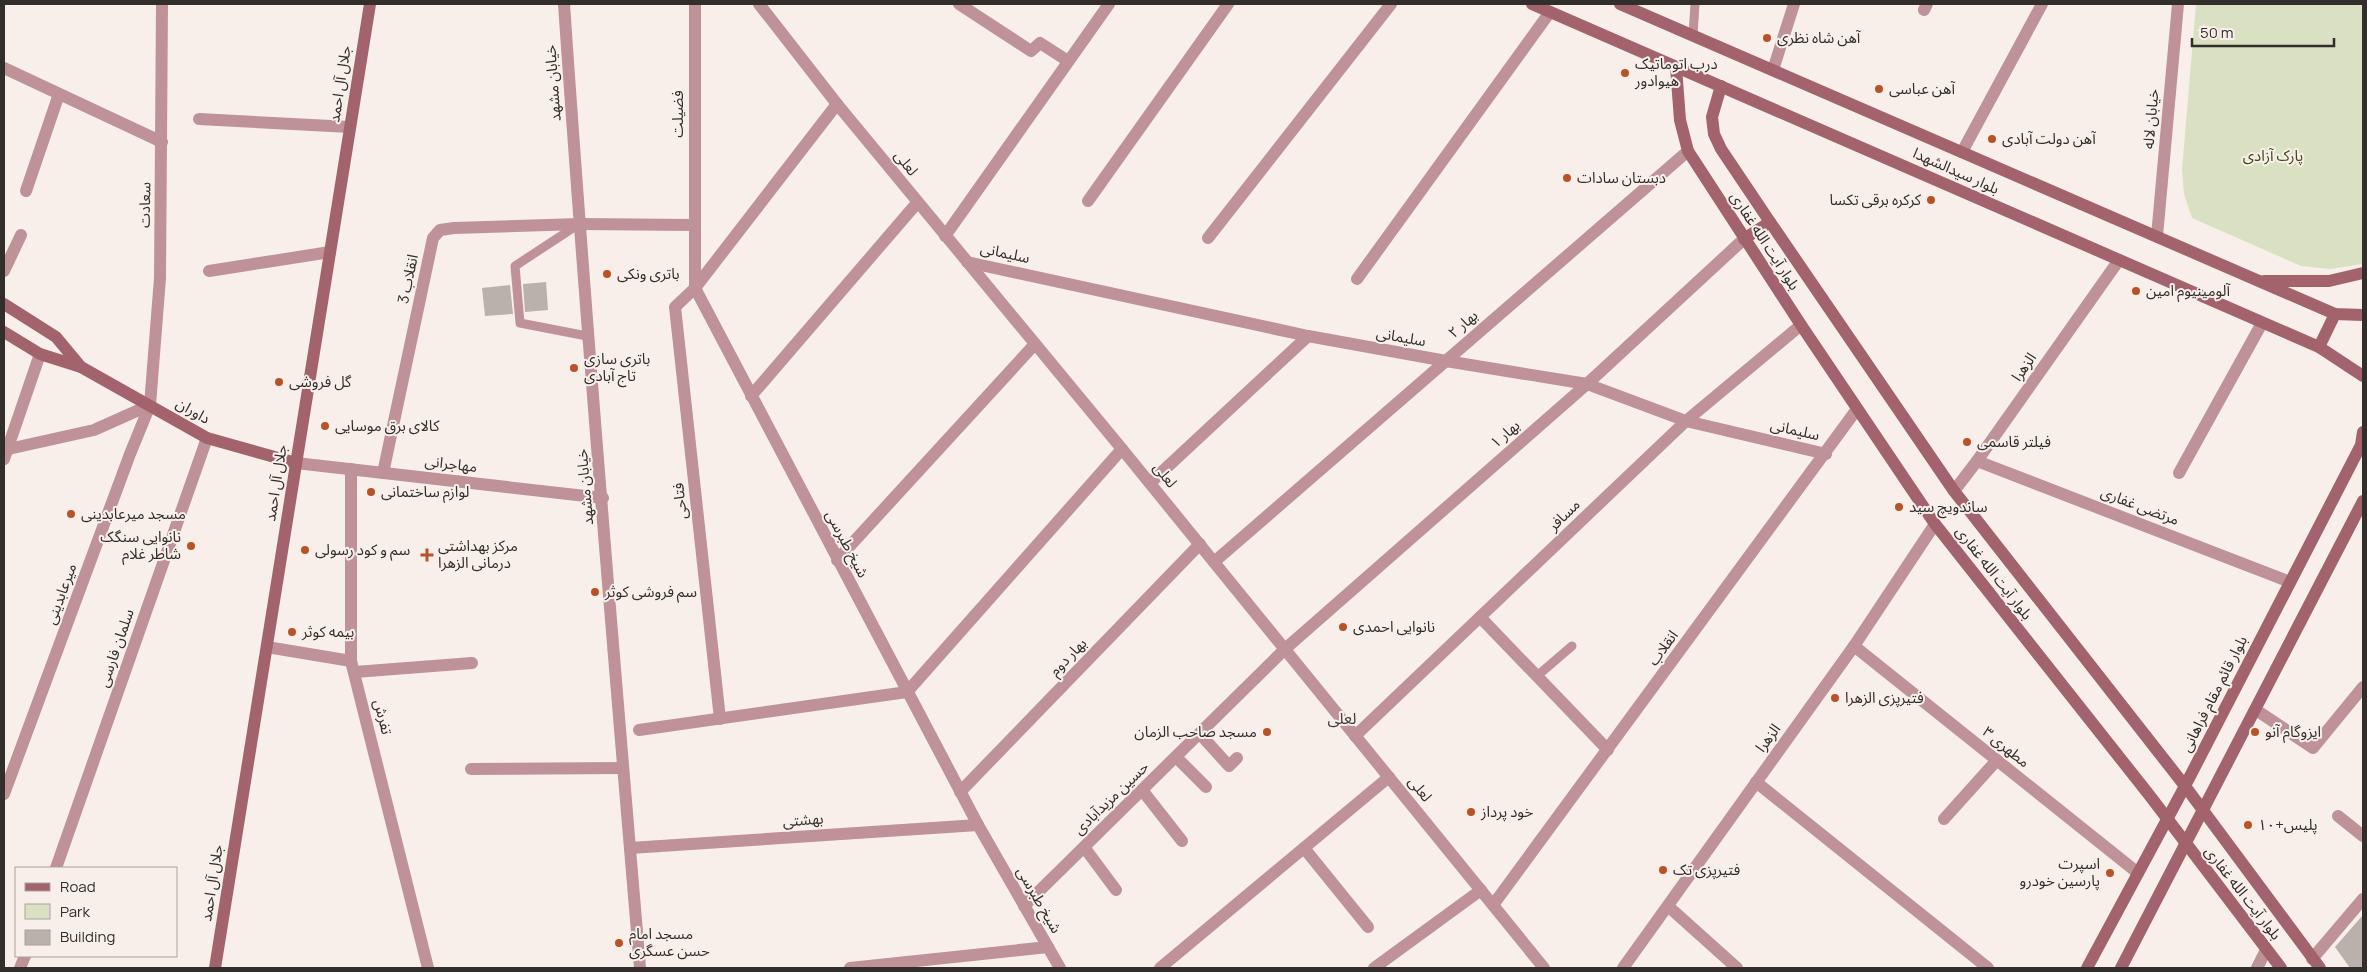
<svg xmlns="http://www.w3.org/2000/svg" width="2367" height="972" font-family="Manrope,'Noto Sans Arabic',sans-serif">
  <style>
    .green { fill: #dae1c3 }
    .building { fill: #bab1ad }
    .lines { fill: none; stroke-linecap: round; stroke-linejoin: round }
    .service { stroke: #bf9297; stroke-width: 9 }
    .minor { stroke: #bf9297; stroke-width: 12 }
    .tertiary { stroke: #bf9297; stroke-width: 12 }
    .secondary { stroke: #a3636c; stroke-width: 12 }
    .poi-dot { fill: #b85227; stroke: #f8efea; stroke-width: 2 }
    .labels { text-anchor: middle; stroke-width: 4; stroke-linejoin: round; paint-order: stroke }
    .poi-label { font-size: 15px; fill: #312e2c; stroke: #f8efea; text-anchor: start }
    .street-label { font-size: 15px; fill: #312e2c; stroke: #f8efea }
    .park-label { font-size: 15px; fill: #3d4612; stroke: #f8efea }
    .neighbourhood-label { font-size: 16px; fill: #423b37; stroke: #f8efea }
  </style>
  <rect width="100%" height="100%" fill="#f8efea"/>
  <polygon class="green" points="2196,4 2363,4 2363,264 2330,269 2301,266 2192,218 2184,194 2182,169"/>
  <g class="building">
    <polygon points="546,282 548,310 525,312 523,284"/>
    <polygon points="510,285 513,314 485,316 482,288"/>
    <polygon points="2363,915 2363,968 2350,968 2335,947"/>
  </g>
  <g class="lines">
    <g class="service">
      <polyline points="1693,35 1695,4"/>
      <polyline points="579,224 515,266 520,323 587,336"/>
      <polyline points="1537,676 1572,646"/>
    </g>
    <g class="minor">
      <polyline points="959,4 1031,51 1040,43 1068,61"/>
      <polyline points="1924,10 1927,4"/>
      <polyline points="4,68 162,142"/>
      <polyline points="1773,70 1794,4"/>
      <polyline points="199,119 350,127"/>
      <polyline points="1962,152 2042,4"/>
      <polyline points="26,191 59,94"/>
      <polyline points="1088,201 1228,4"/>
      <polyline points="945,236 1109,4"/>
      <polyline points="1208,238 1391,4"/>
      <polyline points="967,262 1308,336 1446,361 1587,384 1686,421 1826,454"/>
      <polyline points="4,271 21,235"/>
      <polyline points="209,271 330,252"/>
      <polyline points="1357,279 1550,12"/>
      <polyline points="751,396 917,203"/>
      <polyline points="4,450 94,430 150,405"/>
      <polyline points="4,459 40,354"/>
      <polyline points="1977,461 2290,582"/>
      <polyline points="351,469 351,661 428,968"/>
      <polyline points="383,473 433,238 440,230 454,228 579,224"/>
      <polyline points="2179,473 2262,323"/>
      <polyline points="1150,483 1308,336"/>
      <polyline points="837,560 1035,344"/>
      <polyline points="1214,562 1688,151"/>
      <polyline points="1480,617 1608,750"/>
      <polyline points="1854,646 2138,873"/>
      <polyline points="267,647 351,661"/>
      <polyline points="355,672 472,663"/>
      <polyline points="2256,710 2313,748 2363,687"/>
      <polyline points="720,719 675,307 695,288 837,104"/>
      <polyline points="639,730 907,692 1122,449"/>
      <polyline points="1200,734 1229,766 1237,758"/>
      <polyline points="1355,736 1686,421 1801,325"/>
      <polyline points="1176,757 1206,787"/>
      <polyline points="471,769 623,768"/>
      <polyline points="1756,782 1988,968"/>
      <polyline points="1142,790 1182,841"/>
      <polyline points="960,792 1200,544"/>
      <polyline points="4,794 130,454 150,405"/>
      <polyline points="2338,816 2363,836"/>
      <polyline points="1944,819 1997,760"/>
      <polyline points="1084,847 1116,890"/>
      <polyline points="630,848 978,825"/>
      <polyline points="1304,848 1368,927"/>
      <polyline points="56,868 207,438"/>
      <polyline points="1493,905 1857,409"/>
      <polyline points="1024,906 1285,649 1587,384 1744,239"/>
      <polyline points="1669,907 1737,968"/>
      <polyline points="2312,959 2363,899"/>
      <polyline points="20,968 25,956"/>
      <polyline points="850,968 1048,947"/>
      <polyline points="1160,968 1389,777"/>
      <polyline points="1374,968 1481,890"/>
      <polyline points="2257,968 2266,950"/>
    </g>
    <g class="tertiary">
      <path d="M564,4C586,325 613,647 640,968"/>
      <polyline points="695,4 695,288 978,825 1060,968"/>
      <polyline points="759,4 837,104 1122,449 1544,968"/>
      <polyline points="579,224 694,225"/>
      <polyline points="2157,236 2178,4"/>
      <polyline points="150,405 160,278 162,4"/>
      <polyline points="296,463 603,498"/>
      <polyline points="1954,491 1977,461 2119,260"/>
      <polyline points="1623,968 1854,646 1935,524"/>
    </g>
    <g class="secondary">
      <polyline points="1532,4 2319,347 2363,376"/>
      <polyline points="1620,4 2335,314 2363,315"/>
      <polyline points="1676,67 1680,120 1688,151 1801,325 1935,524 2150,796 2281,968"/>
      <polyline points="1721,86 1712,117 1714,134 1721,149 1770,222 1954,491 2185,786 2320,968"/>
      <polyline points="1744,239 1770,222"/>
      <polyline points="2264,281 2329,281 2363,273"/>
      <polyline points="4,304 56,337 81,367"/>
      <polyline points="4,332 40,354 81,367 207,438 296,463"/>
      <polyline points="2319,347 2335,314"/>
      <polyline points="215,968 370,4"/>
      <polyline points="2087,968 2185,786 2361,445 2363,432"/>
      <polyline points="2121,968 2363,501"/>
    </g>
  </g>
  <g class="poi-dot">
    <circle cx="1767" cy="38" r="5"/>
    <circle cx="1625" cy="73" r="5"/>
    <circle cx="1879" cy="89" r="5"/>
    <circle cx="1992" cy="139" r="5"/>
    <circle cx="1567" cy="178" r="5"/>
    <circle cx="1931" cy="200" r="5"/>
    <circle cx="607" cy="274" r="5"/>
    <circle cx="2136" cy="291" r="5"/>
    <circle cx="574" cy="368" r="5"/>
    <circle cx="279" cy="382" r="5"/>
    <circle cx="325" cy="426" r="5"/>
    <circle cx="1967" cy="442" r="5"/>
    <circle cx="371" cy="492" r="5"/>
    <circle cx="1899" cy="507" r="5"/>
    <circle cx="71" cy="514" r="5"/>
    <circle cx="191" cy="546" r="5"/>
    <circle cx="305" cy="550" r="5"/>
    <path d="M424.5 547.5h5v5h5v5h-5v5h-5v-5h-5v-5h5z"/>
    <circle cx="595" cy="592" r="5"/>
    <circle cx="1343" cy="627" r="5"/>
    <circle cx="292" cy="632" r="5"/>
    <circle cx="1835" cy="698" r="5"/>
    <circle cx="1267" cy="732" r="5"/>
    <circle cx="2255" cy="732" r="5"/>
    <circle cx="1471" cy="812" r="5"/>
    <circle cx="2248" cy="825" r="5"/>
    <circle cx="1663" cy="870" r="5"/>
    <circle cx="2110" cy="873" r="5"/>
    <circle cx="619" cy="943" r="5"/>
  </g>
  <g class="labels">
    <g class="poi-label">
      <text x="1777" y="43">آهن شاه نظری</text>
      <text x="1635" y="69">درب اتوماتیک<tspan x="1635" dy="17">هیوادور</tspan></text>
      <text x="1889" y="94">آهن عباسی</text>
      <text x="2002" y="144">آهن دولت آبادی</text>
      <text x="1577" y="183">دبستان سادات</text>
      <text x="1921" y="205" text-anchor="end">کرکره برقی تکسا</text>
      <text x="617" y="279">باتری ونکی</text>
      <text x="2146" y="296">آلومینیوم امین</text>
      <text x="584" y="364">باتری سازی<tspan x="584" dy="17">تاج آبادی</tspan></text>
      <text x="289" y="387">گل فروشی</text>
      <text x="335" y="431">کالای برق موسایی</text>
      <text x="1977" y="447">فیلتر قاسمی</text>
      <text x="381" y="497">لوازم ساختمانی</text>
      <text x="1909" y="512">ساندویچ سید</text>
      <text x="81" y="519">مسجد میرعابدینی</text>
      <text x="181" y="542" text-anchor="end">نانوایی سنگک<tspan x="181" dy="17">شاطر غلام</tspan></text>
      <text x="438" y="551">مرکز بهداشتی<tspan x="438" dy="17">درمانی الزهرا</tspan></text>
      <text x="315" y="555">سم و کود رسولی</text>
      <text x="605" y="597">سم فروشی کوثر</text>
      <text x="1353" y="632">نانوایی احمدی</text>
      <text x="302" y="637">بیمه کوثر</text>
      <text x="1845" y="703">فتیرپزی الزهرا</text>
      <text x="1257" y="737" text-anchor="end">مسجد صاحب الزمان</text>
      <text x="2265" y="737">ایزوگام آنو</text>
      <text x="1481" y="817">خود پرداز</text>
      <text x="2258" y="830">پلیس+۱۰</text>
      <text x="2100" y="869" text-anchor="end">اسپرت<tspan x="2100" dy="17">پارسین خودرو</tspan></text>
      <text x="1673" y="875">فتیرپزی تک</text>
      <text x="629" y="939">مسجد امام<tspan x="629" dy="17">حسن عسگری</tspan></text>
    </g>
    <g class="street-label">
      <text transform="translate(553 83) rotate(-94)" y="5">خیابان مشهد</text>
      <text transform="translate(340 84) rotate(-81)" y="5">جلال آل احمد</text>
      <text transform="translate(678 114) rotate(-90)" y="5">فضیلت</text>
      <text transform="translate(2151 119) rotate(-85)" y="5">خیابان لاله</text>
      <text transform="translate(906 163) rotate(51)" y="5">لعلی</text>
      <text transform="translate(1956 171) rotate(24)" y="5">بلوار سیدالشهدا</text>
      <text transform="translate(145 205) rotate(-89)" y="5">سعادت</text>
      <text transform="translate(1765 241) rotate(57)" y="5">بلوار آیت الله غفاری</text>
      <text transform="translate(1005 253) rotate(12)" y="5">سلیمانی</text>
      <text transform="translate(408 279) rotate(-78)" y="5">انقلاب 3</text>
      <text transform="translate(1463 324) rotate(-41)" y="5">بهار ۲</text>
      <text transform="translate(1401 337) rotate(10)" y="5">سلیمانی</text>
      <text transform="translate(2024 367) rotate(-55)" y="5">الزهرا</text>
      <text transform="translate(193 411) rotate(30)" y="5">داوران</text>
      <text transform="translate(1795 430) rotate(13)" y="5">سلیمانی</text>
      <text transform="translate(1505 434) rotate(-41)" y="5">بهار ۱</text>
      <text transform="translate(451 464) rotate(7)" y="5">مهاجرانی</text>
      <text transform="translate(1165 475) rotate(51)" y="5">لعلی</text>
      <text transform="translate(276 483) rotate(-81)" y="5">جلال آل احمد</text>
      <text transform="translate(585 487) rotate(-95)" y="5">خیابان مشهد</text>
      <text transform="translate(680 501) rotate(-96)" y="5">فتاحی</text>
      <text transform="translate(2140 506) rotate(21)" y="5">مرتضی غفاری</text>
      <text transform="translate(1564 515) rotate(-44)" y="5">مسافر</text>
      <text transform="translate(847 544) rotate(62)" y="5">شیخ طبرسی</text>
      <text transform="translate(1994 573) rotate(52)" y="5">بلوار آیت الله غفاری</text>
      <text transform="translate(61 594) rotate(-70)" y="5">میرعابدینی</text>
      <text transform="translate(116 648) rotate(-71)" y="5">سلمان فارسی</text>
      <text transform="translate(1663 648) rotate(-54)" y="5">انقلاب</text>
      <text transform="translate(1068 657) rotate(-46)" y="5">بهار دوم</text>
      <text transform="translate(2214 694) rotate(-63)" y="5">بلوار قائم مقام فراهانی</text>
      <text transform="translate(383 717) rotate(76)" y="5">تفرش</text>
      <text transform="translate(1768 738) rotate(-54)" y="5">الزهرا</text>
      <text transform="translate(2006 747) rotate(39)" y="5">مطهری ۳</text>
      <text transform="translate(1420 789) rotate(51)" y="5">لعلی</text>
      <text transform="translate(1111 798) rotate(-44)" y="5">حسین مزیدآبادی</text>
      <text transform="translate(803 820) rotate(-4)" y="5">بهشتی</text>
      <text transform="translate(212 883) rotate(-81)" y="5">جلال آل احمد</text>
      <text transform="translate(2243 893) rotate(52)" y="5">بلوار آیت الله غفاری</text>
      <text transform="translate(1039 900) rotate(60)" y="5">شیخ طبرسی</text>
    </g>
    <g class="park-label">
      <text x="2273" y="161">پارک آزادی</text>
    </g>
    <g class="neighbourhood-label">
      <text x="1342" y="724">لعلی</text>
    </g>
  </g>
  <rect width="2367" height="972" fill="none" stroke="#312e2c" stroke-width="10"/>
  <rect x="15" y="867" width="162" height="90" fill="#f8efea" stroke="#a8a29e"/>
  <rect x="25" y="883" width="25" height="8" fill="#a3636c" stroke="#a8a29e"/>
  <text x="60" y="892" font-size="15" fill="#312e2c">Road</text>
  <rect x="25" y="904" width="25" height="15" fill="#dae1c3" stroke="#a8a29e"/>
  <text x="60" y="917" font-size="15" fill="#312e2c">Park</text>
  <rect x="25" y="930" width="25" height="15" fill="#bab1ad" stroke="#a8a29e"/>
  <text x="60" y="942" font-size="15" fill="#312e2c">Building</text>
  <path d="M2192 38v8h142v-8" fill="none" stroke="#312e2c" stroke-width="2.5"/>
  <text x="2200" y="38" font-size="15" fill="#312e2c" stroke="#f8efea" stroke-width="4" paint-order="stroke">50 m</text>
</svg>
